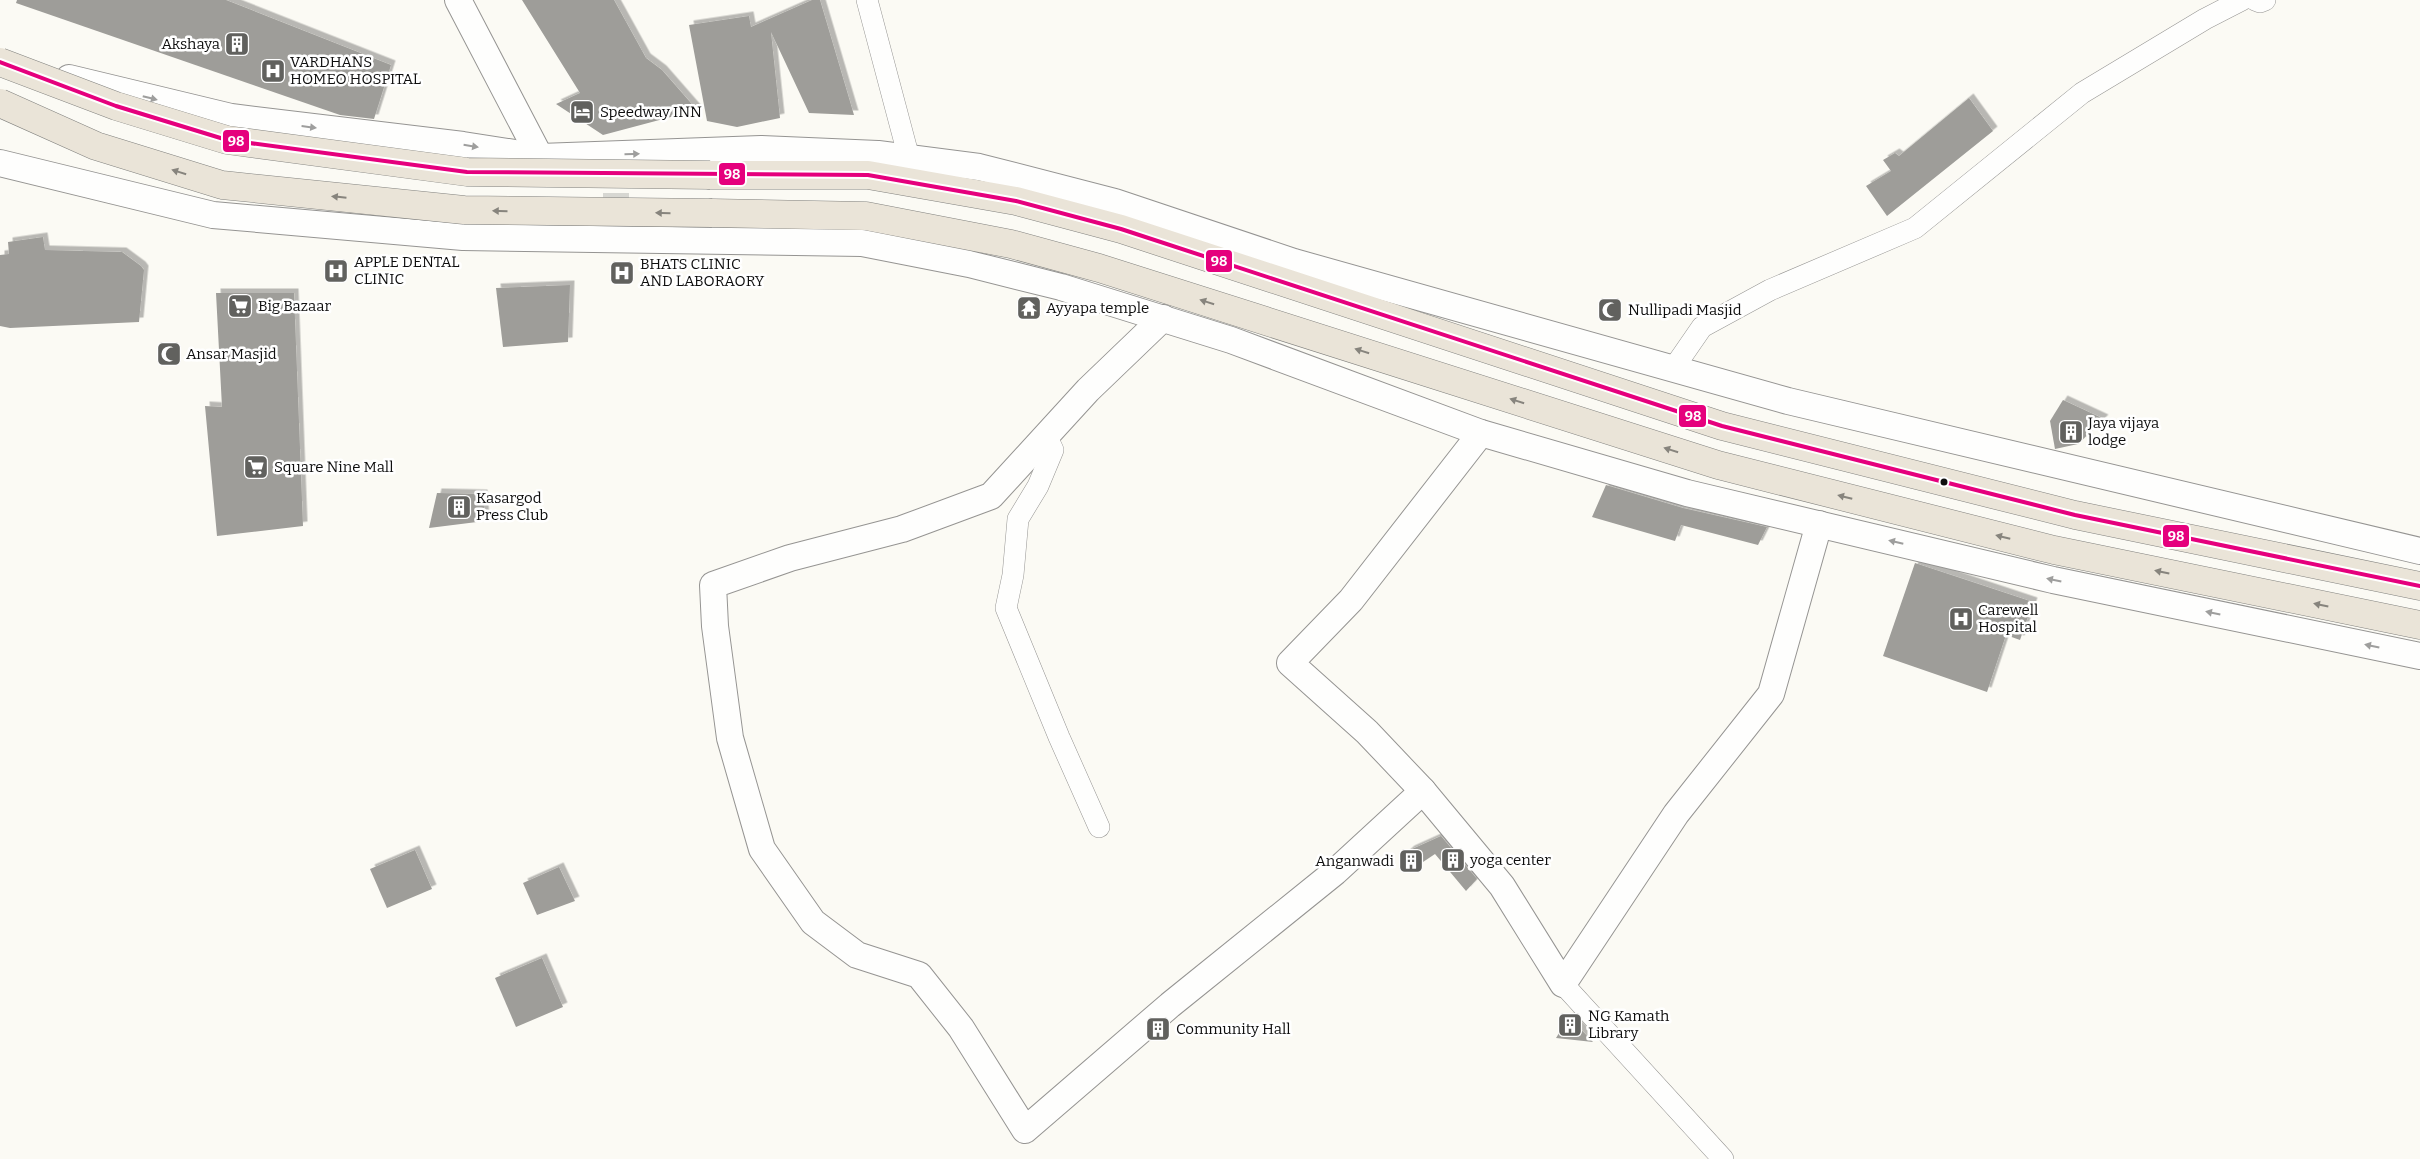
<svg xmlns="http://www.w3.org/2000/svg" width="2420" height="1159" font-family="Bitter,serif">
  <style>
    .building { fill: #9e9d99; filter: url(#shadow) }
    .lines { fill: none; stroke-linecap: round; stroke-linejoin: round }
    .tertiary-tunnel { stroke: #d7d7d2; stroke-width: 26; stroke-dasharray: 26 13; stroke-linecap: butt }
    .minor-casing { stroke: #959492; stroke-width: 22 }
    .tertiary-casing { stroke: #959492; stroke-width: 28 }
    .trunk-casing { stroke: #82827f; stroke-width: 29 }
    .minor { stroke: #fefefd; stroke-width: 21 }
    .tertiary { stroke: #fefefd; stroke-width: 26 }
    .trunk { stroke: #eae4d8; stroke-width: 28 }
    .trunk-bridge-casing { stroke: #82827f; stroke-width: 29; stroke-linecap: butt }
    .trunk-bridge { stroke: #eae4d8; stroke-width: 28 }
    .bus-1-casing { stroke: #fff; stroke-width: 8 }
    .bus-1 { stroke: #e5007d; stroke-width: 4 }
    .oneway { fill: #9e9e9d }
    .oneway2 { fill: #87847d }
    .bus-dot { fill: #0e0e0e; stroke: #fff; stroke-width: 2 }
    .labels { text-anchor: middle; stroke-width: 5; stroke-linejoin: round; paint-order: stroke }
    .poi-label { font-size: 15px; fill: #0e0e0e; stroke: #fff; text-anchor: start }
    .line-badge { stroke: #fff; stroke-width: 2 }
    .badge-label { font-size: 14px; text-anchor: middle; font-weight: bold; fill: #fff }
  </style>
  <defs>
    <filter id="shadow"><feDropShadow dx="4.5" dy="-4.5" stdDeviation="0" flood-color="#0004"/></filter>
  </defs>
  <rect width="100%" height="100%" fill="#fbfaf4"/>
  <g class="building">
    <polygon points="17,0 226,0 391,65 374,119 340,115 16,3"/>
    <polygon points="522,0 614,0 646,58 662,70 697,110 603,135 556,104 580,93"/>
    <polygon points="812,0 820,0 854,115 809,113 771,32 780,118 737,127 707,121 689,25 749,16 751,27"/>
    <polygon points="1969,98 1993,131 1887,216 1866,186 1891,171 1883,160 1895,153 1899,156"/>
    <polygon points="43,237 45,250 122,252 141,266 144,270 139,322 10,328 0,326 0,255 9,254 8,242"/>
    <polygon points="570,285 568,342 503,347 496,288"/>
    <polygon points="216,293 294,293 303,526 217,536 205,406 222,407"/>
    <polygon points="2063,400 2104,419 2078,444 2055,449 2050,421"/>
    <polygon points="1606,485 1683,508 1767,527 1758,545 1681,525 1675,541 1592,517"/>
    <polygon points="437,493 483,494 485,521 429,528"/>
    <polygon points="1915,563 2033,602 2020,640 2006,635 1987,692 1883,656"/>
    <polygon points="1441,836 1477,879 1466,891 1435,854 1411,870 1400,859 1410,850"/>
    <polygon points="415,850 432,889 387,908 370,869"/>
    <polygon points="559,867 575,901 537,915 523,883"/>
    <polygon points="542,958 563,1007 516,1027 495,978"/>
    <polygon points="1569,1017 1593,1042 1556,1038"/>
  </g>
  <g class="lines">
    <polyline class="tertiary-tunnel" points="616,154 616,234"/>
    <defs>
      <g id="minor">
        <polyline points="867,0 909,158"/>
        <polyline points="2255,0 2260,2 2265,0"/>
        <polyline points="1673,369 1702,327 1770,290 1915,228 2082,93 2205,19 2242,0"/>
        <polyline points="1047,437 1053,450 1038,486 1018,519 1013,575 1006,608 1059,737 1099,827"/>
        <polyline points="1563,984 1723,1159"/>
      </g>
      <g id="tertiary">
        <polyline points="458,0 540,157"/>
        <polyline points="69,78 231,117 463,145 540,157 761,149 878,154 979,167 1115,202 1294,262 1788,401 2420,551"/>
        <polyline points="0,163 213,215 463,237 862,243 969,264 1061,287 1231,340 1481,433 1687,493 2053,580 2420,656"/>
        <polyline points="1163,318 1088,390 991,496 902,529 790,558 713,585 715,626 730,738 762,849 813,922 857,955 919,975 961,1028 1025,1130 1170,1005 1335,872 1423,791 1367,732 1290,663 1351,600 1481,433"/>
        <polyline points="1423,791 1502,886 1563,984 1676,814 1771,694 1819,524"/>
      </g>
      <g id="trunk">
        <polyline points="710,175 868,175 1016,201 1121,229 1722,426 2075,515 2420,586"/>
        <polyline points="712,213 866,216 1011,244 1099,268 1718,465 2054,550 2420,625"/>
      </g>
    </defs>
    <use href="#minor" class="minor-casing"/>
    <use href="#tertiary" class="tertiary-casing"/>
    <use href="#trunk" class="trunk-casing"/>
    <use href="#minor" class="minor"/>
    <use href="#tertiary" class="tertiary"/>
    <use href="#trunk" class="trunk"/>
    <defs>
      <g id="trunk-bridge">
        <polyline points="0,62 116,106 227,140 467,172 710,175"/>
        <polyline points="0,103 96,146 222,185 464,210 712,213"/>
      </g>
    </defs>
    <use href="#trunk-bridge" class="trunk-bridge-casing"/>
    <use href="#trunk-bridge" class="trunk-bridge"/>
    <defs>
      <polyline id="bus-1" points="0,62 116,106 227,140 467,172 868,175 1016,201 1121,229 1722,426 2075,515 2420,586"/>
    </defs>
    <use href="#bus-1" class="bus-1-casing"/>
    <use href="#bus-1" class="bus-1"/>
  </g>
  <defs><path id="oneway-solid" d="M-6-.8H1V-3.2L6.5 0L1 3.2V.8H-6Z" transform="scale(1.25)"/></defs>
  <g class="oneway">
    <use href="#oneway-solid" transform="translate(150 98) rotate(14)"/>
    <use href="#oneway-solid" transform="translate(309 127) rotate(7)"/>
    <use href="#oneway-solid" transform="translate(471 146) rotate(9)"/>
    <use href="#oneway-solid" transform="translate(632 154) rotate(-2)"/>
    <use href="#oneway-solid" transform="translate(1896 542) rotate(-167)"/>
    <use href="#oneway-solid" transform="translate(2054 580) rotate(-168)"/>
    <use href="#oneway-solid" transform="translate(2213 613) rotate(-168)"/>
    <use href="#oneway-solid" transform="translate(2372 646) rotate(-168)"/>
  </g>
  <g class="oneway2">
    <use href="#oneway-solid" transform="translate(179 172) rotate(-163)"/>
    <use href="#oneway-solid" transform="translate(339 197) rotate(-174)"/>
    <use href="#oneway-solid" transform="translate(500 211) rotate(-179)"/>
    <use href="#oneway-solid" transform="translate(663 213) rotate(-179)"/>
    <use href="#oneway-solid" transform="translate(1207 302) rotate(-162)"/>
    <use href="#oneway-solid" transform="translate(1362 351) rotate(-162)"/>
    <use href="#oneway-solid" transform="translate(1517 401) rotate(-162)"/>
    <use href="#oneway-solid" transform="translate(1671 450) rotate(-162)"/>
    <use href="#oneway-solid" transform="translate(1845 497) rotate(-166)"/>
    <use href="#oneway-solid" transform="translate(2003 537) rotate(-166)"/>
    <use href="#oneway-solid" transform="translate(2162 572) rotate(-168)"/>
    <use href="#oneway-solid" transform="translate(2321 605) rotate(-168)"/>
  </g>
  <defs>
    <symbol id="building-square" viewBox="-11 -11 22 22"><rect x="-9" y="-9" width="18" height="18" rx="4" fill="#61615e" stroke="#fff"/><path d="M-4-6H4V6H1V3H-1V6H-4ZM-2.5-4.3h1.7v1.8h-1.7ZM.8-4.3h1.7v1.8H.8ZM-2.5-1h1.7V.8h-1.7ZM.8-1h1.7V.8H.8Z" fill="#fff"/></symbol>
    <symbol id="hospital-square" viewBox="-11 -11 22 22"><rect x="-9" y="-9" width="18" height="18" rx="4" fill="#61615e" stroke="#fff"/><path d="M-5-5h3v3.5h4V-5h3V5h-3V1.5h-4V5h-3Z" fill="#fff"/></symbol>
    <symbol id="hotel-square" viewBox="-11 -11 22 22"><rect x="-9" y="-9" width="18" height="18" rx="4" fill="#61615e" stroke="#fff"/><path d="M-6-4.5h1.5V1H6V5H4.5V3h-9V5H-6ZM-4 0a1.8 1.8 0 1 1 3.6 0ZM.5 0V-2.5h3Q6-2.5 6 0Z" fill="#fff"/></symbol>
    <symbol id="supermarket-square" viewBox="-11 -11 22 22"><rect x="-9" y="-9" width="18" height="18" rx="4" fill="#61615e" stroke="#fff"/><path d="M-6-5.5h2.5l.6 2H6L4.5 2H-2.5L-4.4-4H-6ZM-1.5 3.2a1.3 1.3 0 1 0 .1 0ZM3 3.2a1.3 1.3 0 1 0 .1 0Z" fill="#fff"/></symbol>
    <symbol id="temple-square" viewBox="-11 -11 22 22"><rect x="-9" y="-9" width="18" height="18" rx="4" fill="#61615e" stroke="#fff"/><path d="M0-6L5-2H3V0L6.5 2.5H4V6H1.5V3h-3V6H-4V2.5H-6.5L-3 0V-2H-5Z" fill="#fff"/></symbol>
    <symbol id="mosque-square" viewBox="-11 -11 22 22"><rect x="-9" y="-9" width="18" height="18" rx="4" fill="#61615e" stroke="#fff"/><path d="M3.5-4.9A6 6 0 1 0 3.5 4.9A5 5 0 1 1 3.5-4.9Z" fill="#fff"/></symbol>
  </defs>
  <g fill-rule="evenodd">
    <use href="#building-square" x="223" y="30" width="28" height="28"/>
    <use href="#hospital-square" x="259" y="57" width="28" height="28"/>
    <use href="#hotel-square" x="568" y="98" width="28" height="28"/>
    <use href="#hospital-square" x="322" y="257" width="28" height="28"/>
    <use href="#hospital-square" x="608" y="259" width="28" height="28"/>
    <use href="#supermarket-square" x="226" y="292" width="28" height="28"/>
    <use href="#temple-square" x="1015" y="294" width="28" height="28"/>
    <use href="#mosque-square" x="1596" y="296" width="28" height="28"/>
    <use href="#mosque-square" x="155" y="340" width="28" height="28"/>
    <use href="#building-square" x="2057" y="418" width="28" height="28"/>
    <use href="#supermarket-square" x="242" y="453" width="28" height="28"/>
    <use href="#building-square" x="445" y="493" width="28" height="28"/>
    <use href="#hospital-square" x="1947" y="605" width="28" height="28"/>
    <use href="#building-square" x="1439" y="846" width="28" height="28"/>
    <use href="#building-square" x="1397" y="847" width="28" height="28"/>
    <use href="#building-square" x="1556" y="1011" width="28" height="28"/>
    <use href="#building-square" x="1144" y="1015" width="28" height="28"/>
  </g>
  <circle class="bus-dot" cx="1944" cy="482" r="4.5"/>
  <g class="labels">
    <g class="poi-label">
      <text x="220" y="49" text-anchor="end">Akshaya</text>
      <text x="290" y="67">VARDHANS<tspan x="290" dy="17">HOMEO HOSPITAL</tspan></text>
      <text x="600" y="117">Speedway INN</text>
      <text x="354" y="267">APPLE DENTAL<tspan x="354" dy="17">CLINIC</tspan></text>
      <text x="640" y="269">BHATS CLINIC<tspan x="640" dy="17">AND LABORAORY</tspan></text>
      <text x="258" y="311">Big Bazaar</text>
      <text x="1046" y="313">Ayyapa temple</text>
      <text x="1628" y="315">Nullipadi Masjid</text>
      <text x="186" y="359">Ansar Masjid</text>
      <text x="2088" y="428">Jaya vijaya<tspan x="2088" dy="17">lodge</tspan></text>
      <text x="274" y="472">Square Nine Mall</text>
      <text x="476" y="503">Kasargod<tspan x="476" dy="17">Press Club</tspan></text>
      <text x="1978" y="615">Carewell<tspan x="1978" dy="17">Hospital</tspan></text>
      <text x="1470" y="865">yoga center</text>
      <text x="1394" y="866" text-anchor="end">Anganwadi</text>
      <text x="1588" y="1021">NG Kamath<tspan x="1588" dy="17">Library</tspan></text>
      <text x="1176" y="1034">Community Hall</text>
    </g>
  </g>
  <g class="line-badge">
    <rect x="222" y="129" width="28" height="24" rx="5" fill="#e5007d"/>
    <rect x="718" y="162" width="28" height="24" rx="5" fill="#e5007d"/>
    <rect x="1205" y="249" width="28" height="24" rx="5" fill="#e5007d"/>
    <rect x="1678" y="404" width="29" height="24" rx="5" fill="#e5007d"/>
    <rect x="2162" y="524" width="28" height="24" rx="5" fill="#e5007d"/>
  </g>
  <g class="badge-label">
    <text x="236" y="146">98</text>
    <text x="732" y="179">98</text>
    <text x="1219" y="266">98</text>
    <text x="1693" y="421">98</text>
    <text x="2176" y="541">98</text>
  </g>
</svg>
